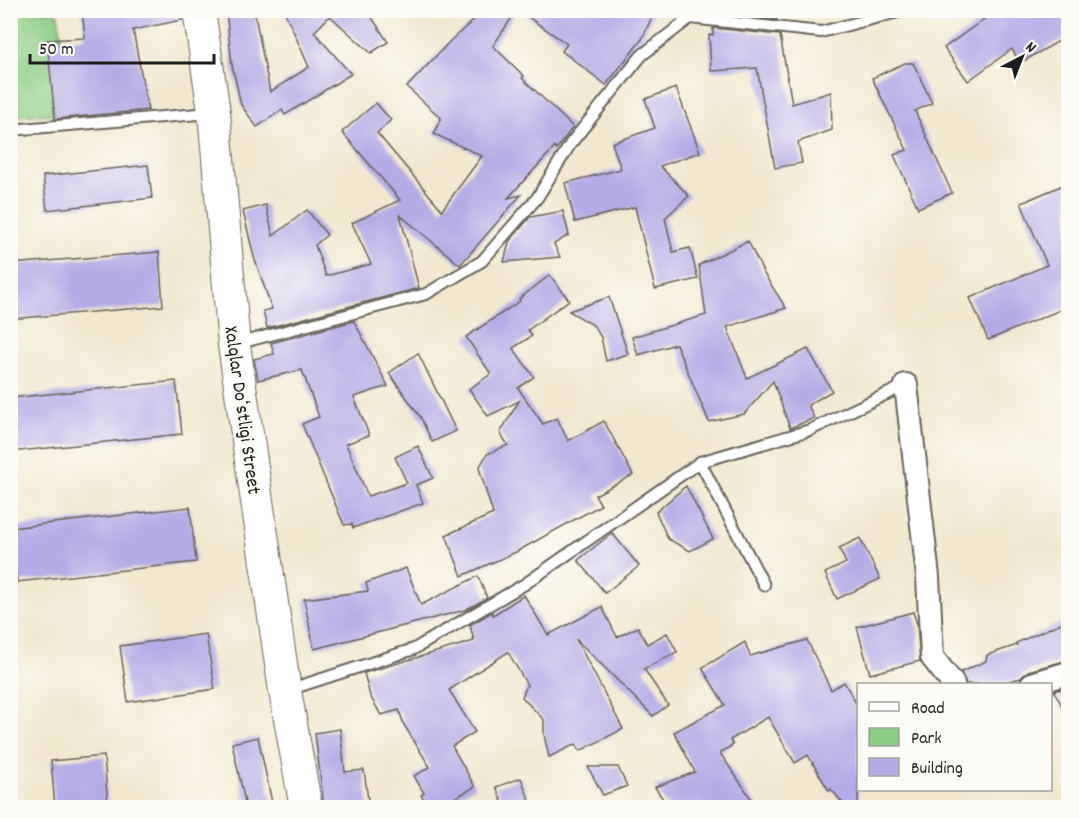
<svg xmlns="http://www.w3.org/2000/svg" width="1079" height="818" font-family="Dekko,sans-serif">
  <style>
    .green { fill: #8bcc84; stroke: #547450; stroke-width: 1.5 }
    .building { fill: #b5abe6 }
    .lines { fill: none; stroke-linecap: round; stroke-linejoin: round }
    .service-casing { stroke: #67635b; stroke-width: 14 }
    .minor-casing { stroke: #67635b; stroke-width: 26 }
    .secondary-casing { stroke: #67635b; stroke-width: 34 }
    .service { stroke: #fff; stroke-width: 10 }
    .minor { stroke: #fff; stroke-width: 22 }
    .secondary { stroke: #fff; stroke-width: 32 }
    .labels { text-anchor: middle; stroke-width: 5; stroke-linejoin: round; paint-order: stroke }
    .street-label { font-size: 20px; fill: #1c1c1c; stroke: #fdfcf7 }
  </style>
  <rect width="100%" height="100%" fill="#fdfcf7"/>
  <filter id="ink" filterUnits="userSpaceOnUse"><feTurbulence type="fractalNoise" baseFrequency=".0167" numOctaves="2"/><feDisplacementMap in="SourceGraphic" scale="12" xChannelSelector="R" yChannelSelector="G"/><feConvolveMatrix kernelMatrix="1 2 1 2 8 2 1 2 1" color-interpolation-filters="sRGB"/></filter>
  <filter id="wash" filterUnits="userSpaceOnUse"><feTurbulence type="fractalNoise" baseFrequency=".008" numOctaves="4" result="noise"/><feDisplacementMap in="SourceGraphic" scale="24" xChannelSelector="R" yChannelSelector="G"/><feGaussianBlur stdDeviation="1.35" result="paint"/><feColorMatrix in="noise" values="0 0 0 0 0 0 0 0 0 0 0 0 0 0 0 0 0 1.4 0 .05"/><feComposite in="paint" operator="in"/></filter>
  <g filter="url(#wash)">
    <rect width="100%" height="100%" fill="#f1e8cf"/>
    <polygon class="green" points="11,11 57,11 75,113 11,116"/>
    <g id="blocks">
      <g class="building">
        <polygon points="82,10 181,10 182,20 133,30 148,110 55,119 47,40 85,38"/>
        <polygon points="226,10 254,10 270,92 309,67 284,10 367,10 388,42 371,53 330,16 314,32 351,74 285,115 282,110 257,127 241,105 232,65"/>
        <polygon points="485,10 517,10 493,46 524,76 522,78 573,127 556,150 555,147 508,198 521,195 460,265 400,215 419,288 267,328 263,311 272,309 254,257 243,211 266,205 273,236 307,210 327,235 315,245 326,276 371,264 352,223 400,200 342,132 376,103 391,120 377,133 442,210 482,156 434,134 441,118 407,87 451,40"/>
        <polygon points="518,10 655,10 642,39 606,85 562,51 567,44"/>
        <polygon points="713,10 775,10 777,20 713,13"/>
        <polygon points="997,10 1068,10 1068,36 1020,63 1012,49 968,81 944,48"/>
        <polygon points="713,28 780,35 792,104 831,92 832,130 798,142 802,163 775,168 757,68 711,71 709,35 713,35"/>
        <polygon points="905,63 913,63 932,103 915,111 952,193 918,208 894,155 907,150 872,78"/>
        <polygon points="676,88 700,152 660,166 689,196 665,218 673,252 690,248 698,279 655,289 635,207 575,222 565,183 621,169 612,143 655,128 645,99"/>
        <polygon points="148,165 152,198 47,210 43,176"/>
        <polygon points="1068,183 1068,315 1065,308 988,340 970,298 1047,265 1021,203"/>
        <polygon points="563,211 569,235 554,244 560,257 504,262 509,242 530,217"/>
        <polygon points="748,241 764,274 786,308 727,327 747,378 808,349 832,391 808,405 814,418 790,428 773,381 744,414 709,422 676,344 638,355 632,337 706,315 699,265"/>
        <polygon points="159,252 163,306 10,319 10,264"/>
        <polygon points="550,275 569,300 528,330 532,336 513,348 534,377 518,388 543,424 557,418 568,441 604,421 633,475 595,495 601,505 516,552 462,576 446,535 493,514 479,468 487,454 508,445 500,433 519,401 488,416 469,389 491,374 466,337 520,301 519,299"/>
        <polygon points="609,297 628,354 606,361 601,337 593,325 569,311"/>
        <polygon points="354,321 388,386 354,397 369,435 346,444 368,496 407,483 395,457 418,446 433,478 416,485 423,503 353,528 352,524 344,525 302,424 319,417 302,370 258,380 254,359 274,354 271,343"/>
        <polygon points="418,353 456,431 432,442 421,418 389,373"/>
        <polygon points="176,381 182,434 10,452 10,398"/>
        <polygon points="686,486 713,539 690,551 668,539 656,512"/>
        <polygon points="190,507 196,562 17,582 11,528"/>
        <polygon points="612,533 639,566 605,593 578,560"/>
        <polygon points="860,538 880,579 837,599 825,573 846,563 839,548"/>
        <polygon points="406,568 421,605 478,576 487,598 465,610 314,649 304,599 368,591 366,583"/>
        <polygon points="524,595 548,635 602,607 617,637 638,627 647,644 667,633 677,652 644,669 668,705 653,716 576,639 623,729 580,751 576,744 549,757 544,735 544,720 522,697 527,685 508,652 449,690 475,732 452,746 475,787 438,807 428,807 421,795 424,793 414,776 430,767 404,725 399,710 381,715 370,696 364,673 474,641 470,625 492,612 493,615"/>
        <polygon points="913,612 917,624 920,661 870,674 857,627"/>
        <polygon points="1068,620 1068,660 1028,671 1021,678 997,684 966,684 961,672 986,661 987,655 1017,645 1016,643"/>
        <polygon points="206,634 215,689 128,702 120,646"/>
        <polygon points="807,640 831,690 844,682 858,706 858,807 846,807 831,789 829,791 808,755 795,763 768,717 730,740 733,745 720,753 757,807 668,807 655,787 695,772 674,732 725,705 702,668 745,642 750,656"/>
        <polygon points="1068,687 1068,717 1054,691"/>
        <polygon points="340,729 345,772 364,770 369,807 324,807 315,733"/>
        <polygon points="258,737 273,807 246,807 232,743"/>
        <polygon points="104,756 108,807 55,807 51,761"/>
        <polygon points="588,767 618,767 627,786 603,795"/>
        <polygon points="521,778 532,807 504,807 496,787"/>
      </g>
    </g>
  </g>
  <g filter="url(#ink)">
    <use href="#blocks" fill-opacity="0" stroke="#67635b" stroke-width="1.5"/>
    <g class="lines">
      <defs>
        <g id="service">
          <polyline points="690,18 821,32 906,10"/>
          <polyline points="10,130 210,113"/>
          <polyline points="236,344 426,294 482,261 537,198 571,143 642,55 690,18 690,10"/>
          <polyline points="700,462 764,585"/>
          <polyline points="288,690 414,649 525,584 700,462 810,430 906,385"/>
        </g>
        <g id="minor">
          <polyline points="906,385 928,577 932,657 953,684"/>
          <polyline points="1032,684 1068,673"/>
        </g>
        <polyline id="secondary" points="199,10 214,112 234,345 285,691 306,808"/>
      </defs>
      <use href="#service" class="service-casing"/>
      <use href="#minor" class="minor-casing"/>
      <use href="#secondary" class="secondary-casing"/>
      <use href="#service" class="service"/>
      <use href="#minor" class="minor"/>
      <use href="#secondary" class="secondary"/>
    </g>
  </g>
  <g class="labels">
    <g class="street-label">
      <text transform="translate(244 410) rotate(82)" y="7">Xalqlar Doʻstligi Street</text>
    </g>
  </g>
  <rect width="1079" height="818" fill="none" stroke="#fdfcf7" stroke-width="36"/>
  <rect x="857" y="683" width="195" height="108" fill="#fdfcf7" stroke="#a3a29f" stroke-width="1.5"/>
  <rect x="869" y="702" width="30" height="9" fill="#ffffff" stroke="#a3a29f" stroke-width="1.5"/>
  <text x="911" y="713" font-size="18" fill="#1c1c1c">Road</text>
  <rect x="869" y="728" width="30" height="18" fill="#8bcc84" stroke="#a3a29f" stroke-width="1.5"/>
  <text x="911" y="743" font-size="18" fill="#1c1c1c">Park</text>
  <rect x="869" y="758" width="30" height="18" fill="#b5abe6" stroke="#a3a29f" stroke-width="1.5"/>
  <text x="911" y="773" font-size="18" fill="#1c1c1c">Building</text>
  <g transform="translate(1022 57) rotate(42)" stroke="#fdfcf7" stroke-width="4.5" paint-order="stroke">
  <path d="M0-4.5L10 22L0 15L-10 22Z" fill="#1c1c1c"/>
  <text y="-9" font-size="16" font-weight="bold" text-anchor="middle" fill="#1c1c1c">N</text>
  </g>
  <path d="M30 54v9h184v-9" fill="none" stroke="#1c1c1c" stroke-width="3"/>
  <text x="39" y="54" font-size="18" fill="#1c1c1c" stroke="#fdfcf7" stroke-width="4.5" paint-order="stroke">50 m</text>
</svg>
